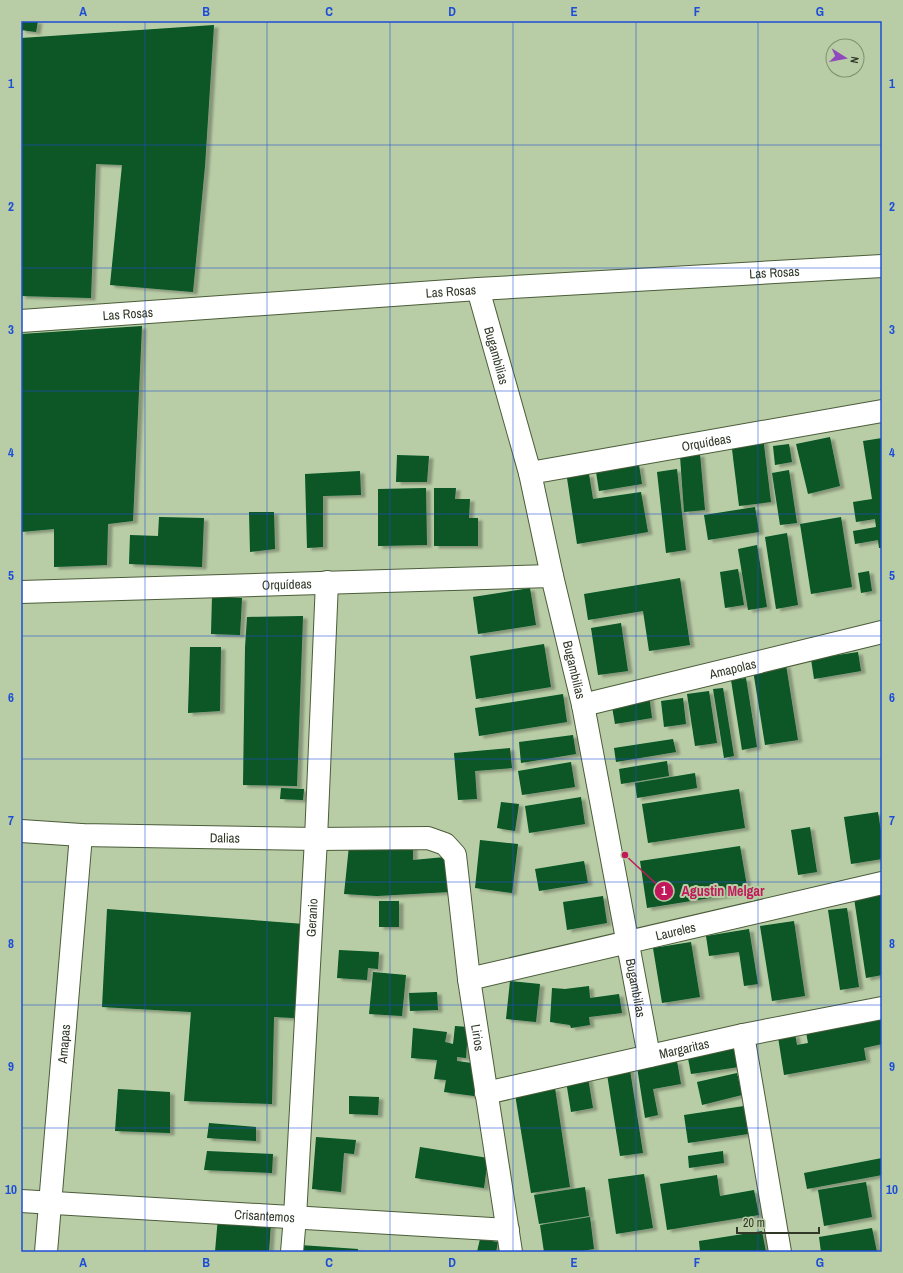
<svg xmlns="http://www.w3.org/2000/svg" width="903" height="1273" font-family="'Archivo Narrow',sans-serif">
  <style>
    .building { fill: #075625; filter: url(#shadow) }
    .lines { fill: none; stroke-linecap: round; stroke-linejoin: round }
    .minor-casing { stroke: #4b5d3a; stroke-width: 24 }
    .minor { stroke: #fff; stroke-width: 22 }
    .grid { fill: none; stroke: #1d4ed8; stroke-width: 1; stroke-opacity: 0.55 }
    .labels { text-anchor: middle; stroke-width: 4; stroke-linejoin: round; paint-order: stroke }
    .street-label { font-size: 13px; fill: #303828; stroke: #b8cca5 }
    .leader { fill: none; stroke: #c2185b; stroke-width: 1.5 }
    .callout-dot { fill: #c2185b; stroke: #b8cca5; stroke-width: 1.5 }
    .mark-label { font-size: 12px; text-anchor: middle; font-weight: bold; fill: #fff }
    .callout-label { font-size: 14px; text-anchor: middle; font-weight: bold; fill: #c2185b; stroke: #b8cca5; stroke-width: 4; stroke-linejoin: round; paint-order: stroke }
    .neatline { fill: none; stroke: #1d4ed8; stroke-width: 1.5 }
    .grid-label { font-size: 13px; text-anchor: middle; font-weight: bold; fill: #1d4ed8 }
  </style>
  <defs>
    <filter id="shadow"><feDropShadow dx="4.5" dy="2.5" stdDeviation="1" flood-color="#0004"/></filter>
  </defs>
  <rect width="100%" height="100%" fill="#b8cca5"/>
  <g class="building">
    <polygon points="21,21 38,21 36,32 21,30"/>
    <polygon points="214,25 205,166 193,292 110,285 122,165 96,164 91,298 21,296 21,163 22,163 21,134 21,38"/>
    <polygon points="142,326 133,521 108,524 107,565 54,567 54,529 21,532 21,334"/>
    <polygon points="763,437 771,502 739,506 731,441"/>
    <polygon points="830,437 840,486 808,494 796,444"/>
    <polygon points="882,438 882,548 879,548 878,540 855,544 853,531 876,527 875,519 856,522 853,502 872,499 863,441"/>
    <polygon points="789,444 792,462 775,465 773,446"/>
    <polygon points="700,454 705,510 684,512 680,456"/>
    <polygon points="397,455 429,456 427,482 396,482"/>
    <polygon points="639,465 642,484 599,491 596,472"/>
    <polygon points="677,469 686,550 666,553 657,472"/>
    <polygon points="789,470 797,523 780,525 772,473"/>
    <polygon points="360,471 361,495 323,496 323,547 307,548 305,474"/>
    <polygon points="589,474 593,499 641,492 648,532 577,544 567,478"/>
    <polygon points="426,488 427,545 378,546 378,489"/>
    <polygon points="434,488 456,488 455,499 470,499 469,518 478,518 478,546 434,546"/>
    <polygon points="755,507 759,532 708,540 704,515"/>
    <polygon points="249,512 274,512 275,549 250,552"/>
    <polygon points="159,517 204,518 202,567 129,564 130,535 158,536"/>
    <polygon points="841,517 852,587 811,594 800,524"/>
    <polygon points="787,533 798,605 776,609 765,537"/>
    <polygon points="757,545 767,607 748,610 738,549"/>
    <polygon points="738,569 744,605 725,608 720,572"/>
    <polygon points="869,571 872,591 861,593 858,573"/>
    <polygon points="680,578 690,645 649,651 643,611 588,620 584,594"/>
    <polygon points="530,588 536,625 478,634 473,597"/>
    <polygon points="212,596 242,598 240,635 211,634"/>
    <polygon points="303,616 297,786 243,785 245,648 247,617"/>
    <polygon points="621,623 628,671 598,675 591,628"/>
    <polygon points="544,644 551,687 476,699 470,656"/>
    <polygon points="190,647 221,647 220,711 188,713"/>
    <polygon points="858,652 861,671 814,679 811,659"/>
    <polygon points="786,665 798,740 765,745 753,670"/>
    <polygon points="746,678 757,747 742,750 731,680"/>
    <polygon points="723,688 734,756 724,758 713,689"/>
    <polygon points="709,691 717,743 695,746 687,694"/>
    <polygon points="563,694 567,722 479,736 475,708"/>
    <polygon points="649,695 652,718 615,724 611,701"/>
    <polygon points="683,698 686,724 664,727 661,701"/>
    <polygon points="573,735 576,754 521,763 519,742"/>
    <polygon points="673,739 676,752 616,762 614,748"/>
    <polygon points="510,748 512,768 475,771 477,799 458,800 454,753"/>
    <polygon points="667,761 669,776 621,784 619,769"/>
    <polygon points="571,762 575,787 522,795 518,771"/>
    <polygon points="695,773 697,788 637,798 635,783"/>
    <polygon points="281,788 304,789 303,800 280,799"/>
    <polygon points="739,789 745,828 648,843 642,804"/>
    <polygon points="581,797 585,824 529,833 525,806"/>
    <polygon points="501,802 519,804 515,831 497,828"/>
    <polygon points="878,812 882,838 882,859 851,864 844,817"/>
    <polygon points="810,827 817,872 798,875 791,830"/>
    <polygon points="480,840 518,844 512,893 475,888"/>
    <polygon points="413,844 413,860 445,857 449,892 377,896 344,894 349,846"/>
    <polygon points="740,846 748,892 647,908 640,861"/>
    <polygon points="584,861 588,883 539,891 535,869"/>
    <polygon points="882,893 882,975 866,978 854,898"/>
    <polygon points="603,896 607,923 567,930 563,902"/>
    <rect x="379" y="901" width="20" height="26"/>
    <polygon points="847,908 859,987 840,990 828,910"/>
    <polygon points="107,909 304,924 294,1018 274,1017 272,1104 184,1101 191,1012 102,1007"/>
    <polygon points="794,921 805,996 772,1001 760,926"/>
    <polygon points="749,929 758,984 744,986 739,952 709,956 706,936"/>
    <polygon points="691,942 700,997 662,1003 653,948"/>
    <polygon points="339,950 379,952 378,969 368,968 367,980 337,978"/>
    <polygon points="373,972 406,975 402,1016 369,1014"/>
    <polygon points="510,981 540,984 536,1022 506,1019"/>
    <polygon points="589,986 590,998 619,994 622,1013 589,1017 590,1025 571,1028 570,1025 550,1022 552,988 565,989"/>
    <polygon points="437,992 438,1010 410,1011 409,993"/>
    <polygon points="882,1018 882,1044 864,1048 866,1060 784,1075 778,1037 795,1034 797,1045 808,1043 806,1032"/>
    <polygon points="455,1026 468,1027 466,1058 457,1057 457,1061 479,1064 474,1096 444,1092 446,1080 434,1079 437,1060 411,1058 413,1028 447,1032 445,1042 453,1044"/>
    <polygon points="735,1045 739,1067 691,1074 687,1053"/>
    <polygon points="677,1061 681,1084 653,1089 658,1115 645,1118 637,1067"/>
    <polygon points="629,1064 643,1153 620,1156 606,1068"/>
    <polygon points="737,1073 742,1095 702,1105 697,1082"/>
    <polygon points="588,1078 593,1108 571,1112 566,1081"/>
    <polygon points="555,1088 570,1187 531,1193 515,1094"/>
    <polygon points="118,1089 170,1092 170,1133 115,1131"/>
    <polygon points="349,1096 379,1097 378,1115 349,1114"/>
    <polygon points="744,1106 748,1134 688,1143 684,1115"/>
    <polygon points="209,1123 256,1127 256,1141 207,1138"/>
    <polygon points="316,1137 356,1140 354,1154 344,1153 341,1192 312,1189"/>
    <polygon points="420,1147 488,1158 484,1188 415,1178"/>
    <polygon points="207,1151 273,1154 272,1173 204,1170"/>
    <polygon points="723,1151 724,1163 689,1168 688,1156"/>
    <polygon points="882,1158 882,1175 807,1189 804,1173"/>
    <polygon points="644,1174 653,1228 616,1234 608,1179"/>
    <polygon points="717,1175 720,1196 754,1190 759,1215 667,1230 660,1184"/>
    <polygon points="866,1182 872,1217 824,1226 818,1190"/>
    <polygon points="585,1187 589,1216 539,1224 534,1195"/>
    <polygon points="218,1217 271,1222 269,1252 215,1252"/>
    <polygon points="590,1217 594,1249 575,1252 544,1252 540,1225"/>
    <polygon points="872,1228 877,1252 821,1252 819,1237"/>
    <polygon points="762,1231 766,1252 700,1252 699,1241"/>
    <polygon points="480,1239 498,1242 496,1252 477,1252"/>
    <polygon points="300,1245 358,1249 358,1252 299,1252"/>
  </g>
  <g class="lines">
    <defs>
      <g id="minor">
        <path id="s1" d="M478,289L530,473L552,576L583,705L649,1056"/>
        <path id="s2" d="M21,321L478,289L882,266"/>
        <path id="s3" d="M530,473L882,411"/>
        <path id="s4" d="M21,592L552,576"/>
        <path id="s5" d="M583,705L882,632"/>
        <path id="s6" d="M21,831L81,835L316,839L428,838L445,844L455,855L469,979L511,1252"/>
        <path id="s7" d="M469,979L882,883"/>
        <polyline points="743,1035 780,1252"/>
        <path id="s8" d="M486,1093L743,1035L882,1008"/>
        <path id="s9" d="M21,1201L508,1230"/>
        <path id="s10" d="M46,1252L81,835"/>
        <path id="s11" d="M292,1252L295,1217L316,839L327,582"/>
      </g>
    </defs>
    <use href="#minor" class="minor-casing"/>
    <use href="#minor" class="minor"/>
  </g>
  <path class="grid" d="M145,21V1252M267,21V1252M390,21V1252M513,21V1252M636,21V1252M758,21V1252M21,145H882M21,268H882M21,391H882M21,514H882M21,636H882M21,759H882M21,882H882M21,1005H882M21,1128H882"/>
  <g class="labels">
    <g class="street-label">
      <text dy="5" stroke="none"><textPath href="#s2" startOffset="755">Las Rosas</textPath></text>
      <text dy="5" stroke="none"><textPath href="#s2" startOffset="431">Las Rosas</textPath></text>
      <text dy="5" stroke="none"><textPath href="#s2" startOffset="107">Las Rosas</textPath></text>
      <text dy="5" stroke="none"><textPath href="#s1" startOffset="69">Bugambilias</textPath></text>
      <text dy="5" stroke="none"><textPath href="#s3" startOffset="179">Orquídeas</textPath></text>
      <text dy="5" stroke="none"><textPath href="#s4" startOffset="266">Orquídeas</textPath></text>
      <text dy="5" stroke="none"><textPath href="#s5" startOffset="154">Amapolas</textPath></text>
      <text dy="5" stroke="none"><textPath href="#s1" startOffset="393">Bugambilias</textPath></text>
      <text dy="5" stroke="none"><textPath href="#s6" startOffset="204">Dalias</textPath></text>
      <text dy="5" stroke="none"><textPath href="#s11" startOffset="335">Geranio</textPath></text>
      <text dy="5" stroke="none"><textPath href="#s7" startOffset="212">Laureles</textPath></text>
      <text dy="5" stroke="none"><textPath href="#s1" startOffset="717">Bugambilias</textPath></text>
      <text dy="5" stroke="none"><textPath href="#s6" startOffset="624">Lirios</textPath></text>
      <text dy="5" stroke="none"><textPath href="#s10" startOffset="209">Amapas</textPath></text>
      <text dy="5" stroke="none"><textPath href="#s8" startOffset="203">Margaritas</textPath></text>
      <text dy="5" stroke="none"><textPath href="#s9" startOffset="244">Crisantemos</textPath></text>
    </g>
  </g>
  <path class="leader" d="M625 855L664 891"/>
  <g class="callout-dot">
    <circle cx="625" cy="855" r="4"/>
    <circle cx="664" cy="891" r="10"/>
  </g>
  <g class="mark-label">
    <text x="664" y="895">1</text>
  </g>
  <g class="callout-label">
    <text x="723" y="896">Agustin Melgar</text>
  </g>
  <rect width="903" height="1273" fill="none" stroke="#b8cca5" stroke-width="44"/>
  <g transform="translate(845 58) rotate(101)"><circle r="19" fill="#b8cca5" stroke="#829173"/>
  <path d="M0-3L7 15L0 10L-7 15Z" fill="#9049bd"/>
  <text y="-6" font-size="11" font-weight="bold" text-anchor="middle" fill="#303828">N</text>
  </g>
  <path d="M737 1227v6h82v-6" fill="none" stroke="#303828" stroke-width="2"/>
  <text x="743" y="1227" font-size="12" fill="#303828" stroke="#b8cca5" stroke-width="3" paint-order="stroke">20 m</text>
  <rect x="22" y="22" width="859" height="1229" class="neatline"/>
  <g class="grid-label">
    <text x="83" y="16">A</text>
    <text x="206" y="16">B</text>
    <text x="329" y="16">C</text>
    <text x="452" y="16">D</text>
    <text x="574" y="16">E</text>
    <text x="697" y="16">F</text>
    <text x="820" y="16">G</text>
    <text x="11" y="88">1</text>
    <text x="892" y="88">1</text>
    <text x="11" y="211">2</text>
    <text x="892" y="211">2</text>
    <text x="11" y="334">3</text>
    <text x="892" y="334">3</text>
    <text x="11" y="457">4</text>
    <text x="892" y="457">4</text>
    <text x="11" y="580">5</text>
    <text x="892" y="580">5</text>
    <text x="11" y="702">6</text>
    <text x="892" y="702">6</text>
    <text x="11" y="825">7</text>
    <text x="892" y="825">7</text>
    <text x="11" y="948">8</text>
    <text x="892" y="948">8</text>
    <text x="11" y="1071">9</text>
    <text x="892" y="1071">9</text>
    <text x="11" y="1194">10</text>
    <text x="892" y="1194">10</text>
    <text x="83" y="1267">A</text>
    <text x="206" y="1267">B</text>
    <text x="329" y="1267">C</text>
    <text x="452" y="1267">D</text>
    <text x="574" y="1267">E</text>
    <text x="697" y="1267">F</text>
    <text x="820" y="1267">G</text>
  </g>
</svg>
